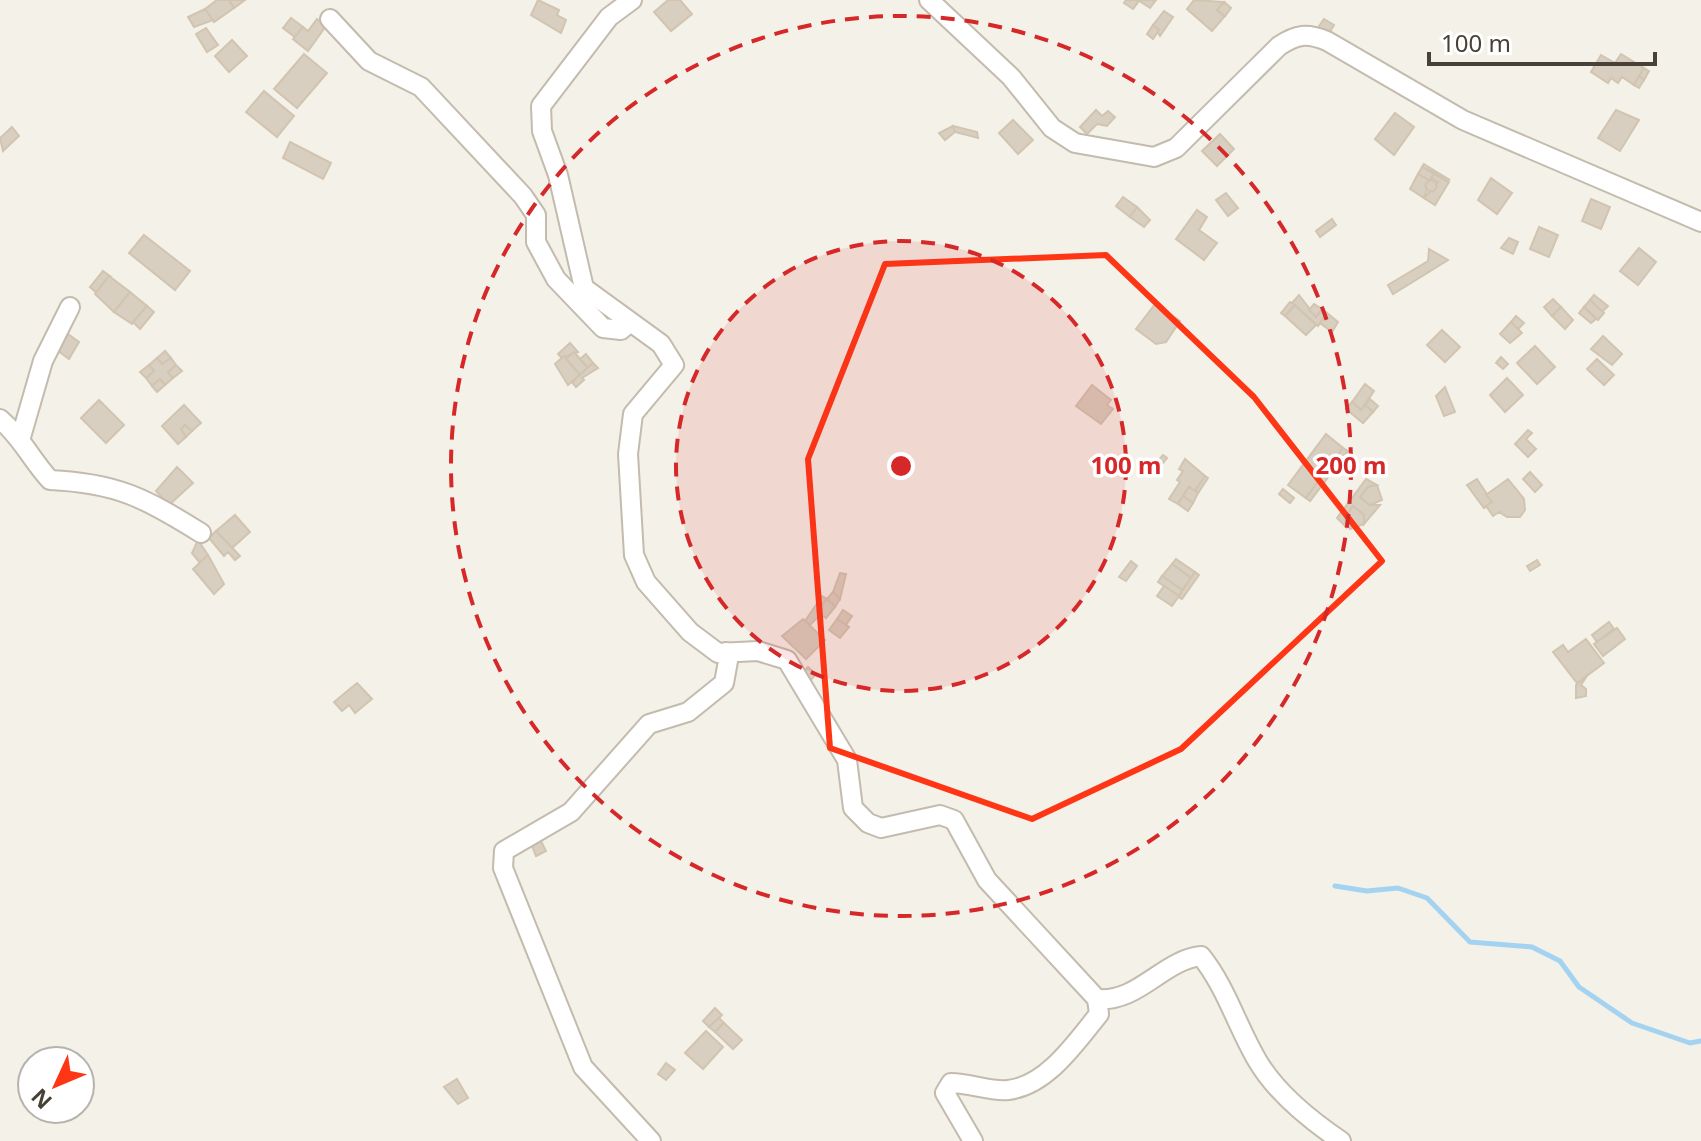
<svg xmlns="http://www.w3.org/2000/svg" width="1701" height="1141" font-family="'Noto Sans',sans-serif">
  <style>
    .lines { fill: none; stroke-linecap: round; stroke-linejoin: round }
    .stream { stroke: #a4d3f2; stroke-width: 5 }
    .building { fill: #d9cfc0; stroke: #d1c4b0; stroke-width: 2 }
    .minor-casing { stroke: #c3bbad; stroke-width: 22 }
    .minor { stroke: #fff; stroke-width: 18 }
    .marked { fill: none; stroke: #fe3615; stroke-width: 6; stroke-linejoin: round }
    .ring { fill: none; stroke: #d62828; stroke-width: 4; stroke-dasharray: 14 10 }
    .centre { fill: #d62828; stroke: #fff; stroke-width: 4 }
    .ring-label { font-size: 24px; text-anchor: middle; font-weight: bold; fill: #d62828; stroke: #fff; stroke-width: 7; stroke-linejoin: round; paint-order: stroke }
  </style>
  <rect width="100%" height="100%" fill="#f4f1e8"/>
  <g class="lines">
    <polyline class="stream" points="1335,886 1367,891 1398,888 1427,898 1470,942 1532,947 1560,961 1579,987 1632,1023 1690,1043 1701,1041"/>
  </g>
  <g class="building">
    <polygon points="217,0 229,0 234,8 214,22 205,9"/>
    <polygon points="229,0 245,0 234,8"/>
    <polygon points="538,0 559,10 557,15 566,20 561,33 531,15"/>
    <polygon points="668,0 680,0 692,14 671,31 654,12"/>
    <polygon points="1126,0 1138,0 1139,1 1133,9 1124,3"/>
    <polygon points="1138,0 1156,0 1150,8"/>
    <polygon points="1194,0 1224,2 1217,10 1225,16 1212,31 1187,9"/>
    <polygon points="1224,2 1231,8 1225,16 1217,10"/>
    <polygon points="205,9 213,20 194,27 188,17"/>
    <polygon points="1164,11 1173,17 1160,36 1153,25"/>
    <polygon points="291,18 303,27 295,37 283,28"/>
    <polygon points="317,19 326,26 308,51 293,39 303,27 308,31"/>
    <polygon points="1324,19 1334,25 1328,35 1317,29"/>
    <polygon points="1153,25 1159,30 1153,39 1147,34"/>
    <polygon points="206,28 218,45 207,52 196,34"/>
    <polygon points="232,40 247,56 229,72 215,56"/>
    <polygon points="304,54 327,73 297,108 274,89"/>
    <polygon points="1621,54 1644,68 1634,85 1622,77 1618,83 1611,78 1608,83 1591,72 1601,55 1615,63"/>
    <polygon points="1644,68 1649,71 1644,80 1639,76"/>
    <polygon points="1639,76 1644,80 1639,88 1634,85"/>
    <polygon points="264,91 294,116 277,137 246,112"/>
    <polygon points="1096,110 1102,116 1108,111 1115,117 1107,126 1097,124 1087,134 1080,127"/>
    <polygon points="1616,110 1639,120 1620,151 1598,138"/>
    <polygon points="1395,113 1414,127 1394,155 1375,139"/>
    <polygon points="1013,120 1033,140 1018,154 999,133"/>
    <polygon points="953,126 955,132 945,140 939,133"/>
    <polygon points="953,126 977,132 978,138 955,132"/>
    <polygon points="12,127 19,136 3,151 0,138"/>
    <polygon points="1220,134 1234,149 1217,166 1202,151"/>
    <polygon points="290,142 331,163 323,179 283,158"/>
    <polygon points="1424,164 1427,166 1450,180 1422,167"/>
    <polygon points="1422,167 1434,174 1430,181 1418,174"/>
    <polygon points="1418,174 1430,181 1424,198 1410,189"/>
    <polygon points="1434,174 1449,182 1435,205 1424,198 1438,182 1431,178"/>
    <polygon points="1491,178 1512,193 1497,214 1478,200"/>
    <circle cx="1431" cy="186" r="5.5"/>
    <polygon points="1226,193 1238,208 1228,216 1216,200"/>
    <polygon points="1123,197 1137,207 1130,217 1116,206"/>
    <polygon points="1591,199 1610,207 1601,229 1582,221"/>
    <polygon points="1137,207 1150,220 1144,227 1130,217"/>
    <polygon points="1197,210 1207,217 1199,230 1217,243 1204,260 1176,239"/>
    <polygon points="1332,219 1336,225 1320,237 1316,231"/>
    <polygon points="1539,227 1558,235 1549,257 1530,249"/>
    <polygon points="144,235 190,271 175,290 129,253"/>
    <polygon points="1509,238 1518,242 1513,254 1501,248"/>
    <polygon points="1639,248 1656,262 1638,285 1620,271"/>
    <polygon points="1429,249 1448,260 1393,294 1388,285 1428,261"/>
    <polygon points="103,271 111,277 97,293 90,287"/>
    <polygon points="109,276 130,292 114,312 95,294"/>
    <polygon points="130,292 147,306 132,324 114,312"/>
    <polygon points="1299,295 1316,317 1322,309 1327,313 1318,326 1292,303"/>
    <polygon points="1594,295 1608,306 1602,312 1590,300"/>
    <polygon points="1553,299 1561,307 1552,316 1544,307"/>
    <polygon points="1590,300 1604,313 1598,320 1584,307"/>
    <polygon points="1290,302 1295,305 1285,316 1281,313"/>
    <polygon points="1155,304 1180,321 1166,342 1156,344 1136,329"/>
    <polygon points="1314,304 1322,309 1316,317 1309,310"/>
    <polygon points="1295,305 1316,325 1306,335 1285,316"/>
    <polygon points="147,306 154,312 140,329 133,322"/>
    <polygon points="1561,307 1573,320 1565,329 1552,316"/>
    <polygon points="1584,307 1596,319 1591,323 1579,313"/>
    <polygon points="1327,313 1338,322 1332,332 1320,323"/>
    <polygon points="1516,316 1524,323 1518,329 1511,322"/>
    <polygon points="1511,322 1522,333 1510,343 1500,334"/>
    <polygon points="1442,330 1460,347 1445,362 1427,345"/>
    <polygon points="68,334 79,342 69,359 57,350"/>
    <polygon points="1603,336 1622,354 1612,365 1591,349"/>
    <polygon points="570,343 578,352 562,358 558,354"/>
    <polygon points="1535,346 1555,367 1537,384 1517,363"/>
    <polygon points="165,351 171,358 162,364 157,358"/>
    <polygon points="574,352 588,368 580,375 566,359"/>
    <polygon points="586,354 593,363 588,368 580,359"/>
    <polygon points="564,356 580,375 568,385 555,364"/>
    <polygon points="1501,357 1508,364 1503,369 1496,363"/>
    <polygon points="157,358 162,364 171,358 176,365 168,372 173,378 165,385 160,379 152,386 146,378 154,371 149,365"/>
    <polygon points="1597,359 1614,375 1604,385 1587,369"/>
    <polygon points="593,363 598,368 582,378 584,380 576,387 572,382"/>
    <polygon points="149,365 154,371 146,378 140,372"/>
    <polygon points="176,365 182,371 173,378 168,372"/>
    <polygon points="1507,378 1523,395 1505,412 1490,395"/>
    <polygon points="160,379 165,385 157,392 152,386"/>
    <polygon points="1365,384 1374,391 1361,410 1352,402"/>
    <polygon points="1092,385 1111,400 1107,405 1113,409 1101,424 1076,406"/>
    <polygon points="1445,387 1455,412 1444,416 1436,396"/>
    <polygon points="1370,399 1378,406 1373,412 1365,405"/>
    <polygon points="99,400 124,425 106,443 81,418"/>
    <polygon points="1352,402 1361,410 1365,405 1373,412 1363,423 1346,409"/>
    <polygon points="184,405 201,423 192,431 185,425 181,429 186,437 178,444 162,426"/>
    <polygon points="185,425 192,431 186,437 181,429"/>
    <polygon points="1528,430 1532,433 1526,439 1536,449 1528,457 1515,444"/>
    <polygon points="1326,434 1343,448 1306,498 1288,485"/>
    <polygon points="1343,448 1348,451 1310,501 1306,498"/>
    <polygon points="1163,455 1167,458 1160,467 1156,463"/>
    <polygon points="1185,459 1205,476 1195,491 1189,487 1178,504 1169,499 1180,482 1177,480 1183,471 1179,469"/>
    <polygon points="177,467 193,483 169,505 156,491"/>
    <polygon points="1530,472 1542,485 1535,492 1523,479"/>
    <polygon points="1205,476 1208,478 1198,493 1195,491"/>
    <polygon points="1366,479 1377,485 1368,487 1360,497 1370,505 1380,505 1364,524 1364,515 1353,506 1345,518 1346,527 1337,518"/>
    <polygon points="1477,479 1492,502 1484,508 1467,485"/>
    <polygon points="1508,479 1524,499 1525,510 1520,517 1507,517 1499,512 1493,516 1486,506 1492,502 1486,495"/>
    <polygon points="1377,485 1382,500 1370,505 1360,497 1368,487"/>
    <polygon points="1189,487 1198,493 1193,503 1183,496"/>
    <polygon points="1283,489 1294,498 1290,503 1279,494"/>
    <polygon points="1183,496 1193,503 1188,511 1178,504"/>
    <polygon points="1353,506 1364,515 1364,524 1350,529 1345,518"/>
    <polygon points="235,515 250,532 232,548 216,531"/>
    <polygon points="216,531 240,556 235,560 228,552 224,556 209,538"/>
    <polygon points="198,540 208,555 200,563 192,553"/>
    <polygon points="208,555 224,584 214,594 193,569"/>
    <polygon points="1176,559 1195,572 1191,578 1172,564"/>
    <polygon points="1537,560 1540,565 1530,571 1527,566"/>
    <polygon points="1131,561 1137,566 1126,581 1119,577"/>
    <polygon points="1172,564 1191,578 1182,590 1162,576"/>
    <polygon points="1195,572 1199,575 1182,599 1178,597"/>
    <polygon points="840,573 846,574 840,599 833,592"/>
    <polygon points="1162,576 1182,590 1179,596 1158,582"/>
    <polygon points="1164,586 1179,596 1172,606 1157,596"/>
    <polygon points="833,592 840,599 835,607 827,599"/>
    <polygon points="822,596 827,599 817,611 821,614 810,625 805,621"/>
    <polygon points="827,599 835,607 826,618 817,611"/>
    <polygon points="843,610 852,616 846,625 837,619"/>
    <polygon points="803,619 825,640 806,659 782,636"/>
    <polygon points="837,619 849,627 840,638 829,630"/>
    <polygon points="1609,622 1614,629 1597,642 1592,635"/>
    <polygon points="1617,628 1625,639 1603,656 1594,644"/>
    <polygon points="1586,639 1604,663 1577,683 1553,652 1563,645 1568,652"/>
    <polygon points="808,667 816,674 809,682 801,675"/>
    <polygon points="1587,676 1581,685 1586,689 1586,696 1576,698 1576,685"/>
    <polygon points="357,683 372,699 355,713 349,705 342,711 334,702"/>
    <polygon points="541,841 546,851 536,856 532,846"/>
    <polygon points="715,1008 722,1015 709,1027 703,1021"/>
    <polygon points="719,1018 724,1023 715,1032 709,1027"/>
    <polygon points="724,1023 742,1040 733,1049 715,1032"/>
    <polygon points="706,1031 723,1047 703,1069 685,1053"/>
    <polygon points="666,1063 675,1070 666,1080 658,1074"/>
    <polygon points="457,1079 468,1098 458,1104 444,1087"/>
  </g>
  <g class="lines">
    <defs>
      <g id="minor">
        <path d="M632,0L609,17L541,106L542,131L558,175L584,288L661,344L674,365L633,414L628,454L634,555L646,582L690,632L718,653L758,651L787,660L847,760L853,808L868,823L881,828L940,815L954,820L987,880L1097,999L1099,1014C1077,1041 1047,1086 1008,1090C991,1092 970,1083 951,1083L945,1093L973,1141"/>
        <path d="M929,0L1011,77L1052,128L1075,143L1154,157L1176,148L1279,46C1297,34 1307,33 1327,41L1463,120L1701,222"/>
        <polyline points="330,19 369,61 421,87 523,196 536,215 536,242 556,279 603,328 621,330 630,322"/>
        <path d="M0,419C23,439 30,458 50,480C117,483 145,498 201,533"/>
        <polyline points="21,437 43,361 70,307"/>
        <path d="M1097,999C1138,1003 1163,960 1201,956C1226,987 1237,1026 1257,1060C1276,1093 1310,1120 1341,1141"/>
        <polyline points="651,1141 583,1067 503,868 504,851 571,812 649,724 688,712 724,683 728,661 726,652"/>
      </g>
    </defs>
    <use href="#minor" class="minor-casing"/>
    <use href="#minor" class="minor"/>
  </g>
  <path class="marked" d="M1106,255L1254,397L1382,561L1181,749L1032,819L830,748L808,459L885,264Z"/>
  <circle cx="901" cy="466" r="225" fill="#d62828" fill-opacity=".12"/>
  <g class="ring">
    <circle cx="901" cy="466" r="225"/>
    <circle cx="901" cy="466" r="450"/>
  </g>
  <circle cx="901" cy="466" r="12" class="centre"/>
  <g class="ring-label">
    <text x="1126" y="474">100 m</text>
    <text x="1351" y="474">200 m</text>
  </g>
  <g transform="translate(56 1085) rotate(226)"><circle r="38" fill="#ffffff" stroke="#b6b3af" stroke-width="2"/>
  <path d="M0-6L14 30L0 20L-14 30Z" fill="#fe3615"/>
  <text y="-12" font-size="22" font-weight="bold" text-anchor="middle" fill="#484137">N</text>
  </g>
  <path d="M1429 52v12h226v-12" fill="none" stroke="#484137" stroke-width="4"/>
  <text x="1441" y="52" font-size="24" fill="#484137" stroke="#ffffff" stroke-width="6" paint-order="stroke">100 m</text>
</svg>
